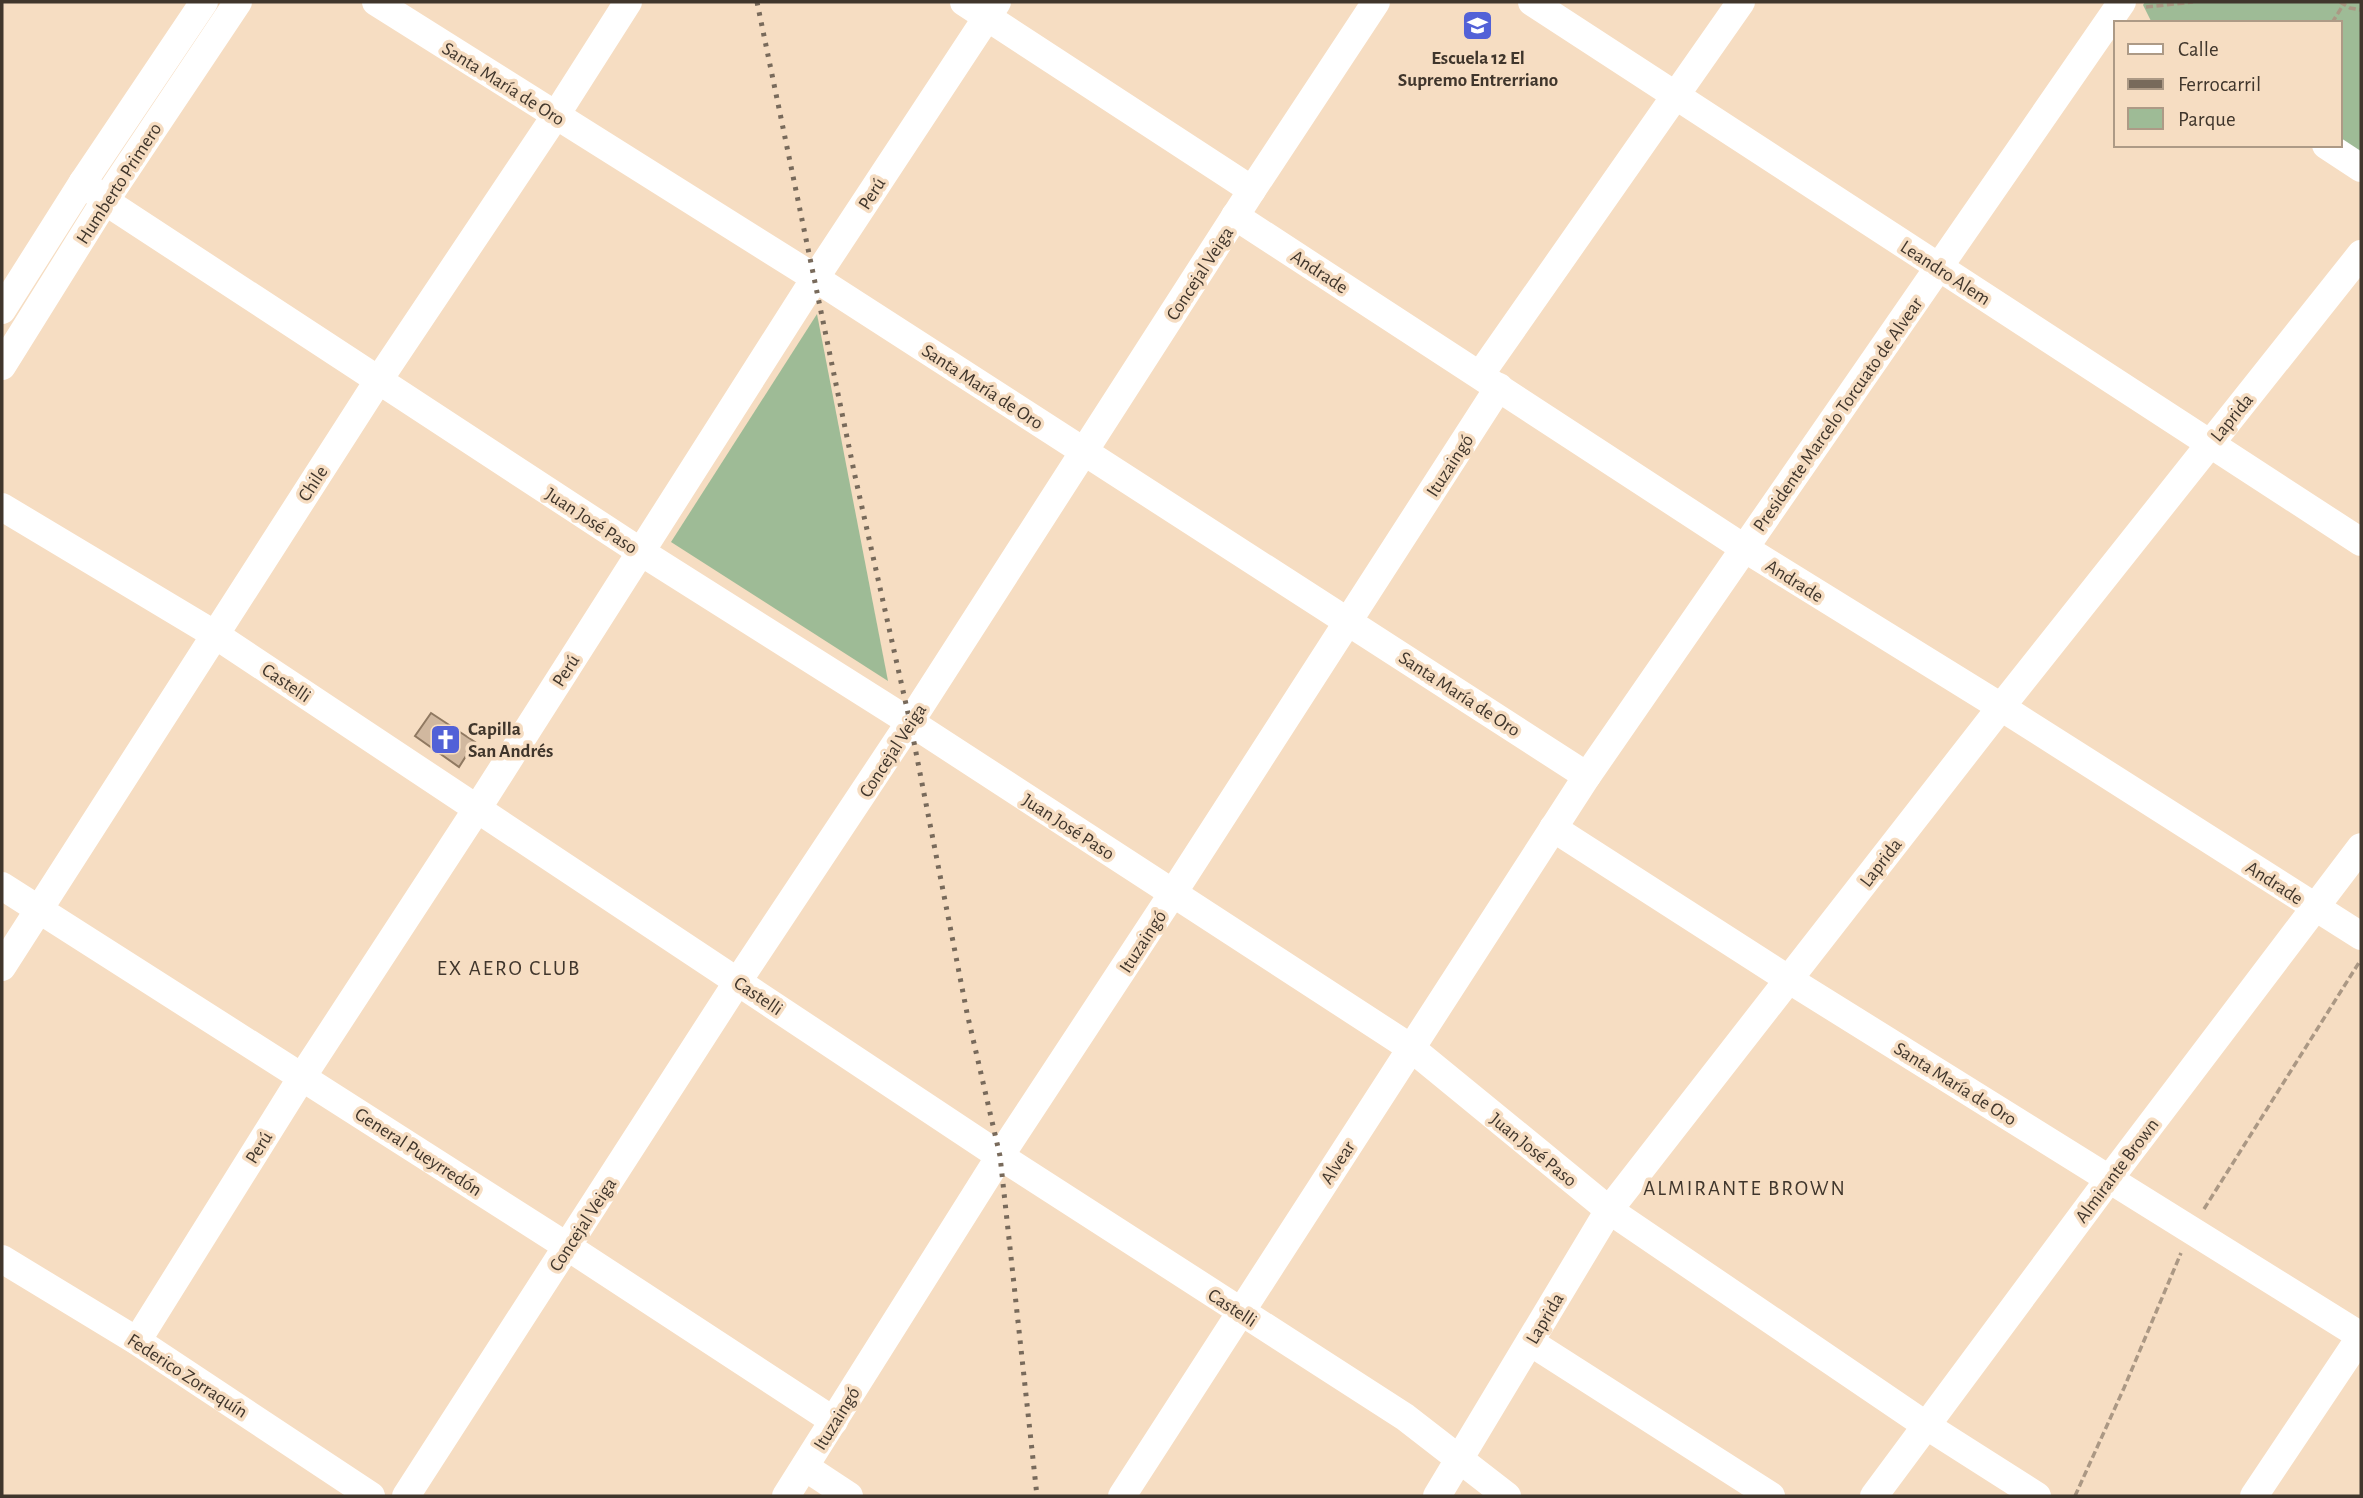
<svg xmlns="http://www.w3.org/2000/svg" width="2363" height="1498" font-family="'Alegreya Sans',sans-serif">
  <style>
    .green { fill: #9ebb96 }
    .building { fill: #d1b89f; stroke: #907961; stroke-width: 2 }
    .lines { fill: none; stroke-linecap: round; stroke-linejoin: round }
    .path { stroke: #ab9884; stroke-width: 3.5; stroke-dasharray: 7 3.5; stroke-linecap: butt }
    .minor { stroke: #fff; stroke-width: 28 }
    .rail { stroke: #786a5b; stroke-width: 5; stroke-dasharray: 3.5 7; stroke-linecap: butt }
    .labels { text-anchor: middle; stroke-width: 7; stroke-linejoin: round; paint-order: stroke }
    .poi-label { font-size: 19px; font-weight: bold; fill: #40362c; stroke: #f6ddc2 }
    .street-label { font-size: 19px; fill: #40362c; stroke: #f6ddc2 }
    .neighbourhood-label { font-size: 21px; letter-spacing: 2px; fill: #40362c; stroke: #f6ddc2 }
  </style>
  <rect width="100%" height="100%" fill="#f6ddc2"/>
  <g class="green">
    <polygon points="2145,2 2361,2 2361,158 2340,145 2340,23 2152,23 2143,5"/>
    <polygon points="817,314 888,681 671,542"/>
  </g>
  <polygon class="building" points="431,713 475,742 459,767 415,736"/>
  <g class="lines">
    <g class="path">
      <polyline points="2340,2 2350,8 2361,10"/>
      <polyline points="2146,7 2193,2"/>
      <polyline points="2332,23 2343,5"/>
      <polyline points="2204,1209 2360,961"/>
      <polyline points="2075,1496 2124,1388 2181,1253"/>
    </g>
    <g class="minor">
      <polyline points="376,2 815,278 1587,776"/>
      <polyline points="964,2 1252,190"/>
      <polyline points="1532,2 2361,542"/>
      <polyline points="2326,145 2361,168"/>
      <polyline points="83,182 105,201 641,552 910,722 1411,1048 1609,1210 1927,1426 2037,1496"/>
      <polyline points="1235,216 1744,548 2001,707 2361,936"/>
      <polyline points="2,310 83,182 204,2"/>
      <polyline points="2,366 105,201 238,2"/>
      <polyline points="1480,375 1741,2"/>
      <polyline points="2,507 214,634 1000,1156 1405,1417 1507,1496"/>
      <polyline points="1553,828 1788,979 2361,1336"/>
      <polyline points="2,886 568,1247 834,1421"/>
      <polyline points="2,967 378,381 556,115 628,2"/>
      <polyline points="2,1259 137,1341 371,1496"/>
      <polyline points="137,1341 302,1077 477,809 812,283 997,2"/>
      <polyline points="1530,1342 1771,1496"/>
      <polyline points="805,1467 849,1496"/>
      <polyline points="406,1496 738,981 910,722 1252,190 1376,2"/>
      <polyline points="786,1496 1000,1156 1173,893 1499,387"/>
      <polyline points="1122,1496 1587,776 2122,2"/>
      <polyline points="1437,1496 1609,1210 2001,707 2361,254"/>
      <polyline points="1874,1496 2110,1178 2361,847"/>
      <polyline points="2254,1496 2361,1336"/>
    </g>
    <polyline class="rail" points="757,2 855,476 910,722 967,1013 1000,1156 1037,1496"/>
  </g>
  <defs>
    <symbol id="school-square" viewBox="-11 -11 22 22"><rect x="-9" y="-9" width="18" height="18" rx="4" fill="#5261d7" stroke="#f6ddc2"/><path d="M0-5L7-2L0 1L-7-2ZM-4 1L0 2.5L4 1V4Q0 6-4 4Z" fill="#fff"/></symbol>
    <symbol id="church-square" viewBox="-11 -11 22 22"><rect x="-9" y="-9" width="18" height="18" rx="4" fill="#5261d7" stroke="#f6ddc2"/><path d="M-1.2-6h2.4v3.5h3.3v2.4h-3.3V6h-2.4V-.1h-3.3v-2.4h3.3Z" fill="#fff"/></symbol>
  </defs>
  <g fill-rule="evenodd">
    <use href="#school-square" x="1460" y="8" width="35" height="35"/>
    <use href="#church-square" x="428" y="722" width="35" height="35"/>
  </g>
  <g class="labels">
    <g class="poi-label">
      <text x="1478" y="64">Escuela 12 El<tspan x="1478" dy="22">Supremo Entrerriano</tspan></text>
      <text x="468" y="735" text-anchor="start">Capilla<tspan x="468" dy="22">San Andrés</tspan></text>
    </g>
    <g class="street-label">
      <text transform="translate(504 83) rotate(32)" y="7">Santa María de Oro</text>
      <text transform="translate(118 183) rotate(-57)" y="7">Humberto Primero</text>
      <text transform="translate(871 193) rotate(-57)" y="7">Perú</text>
      <text transform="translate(1320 271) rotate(33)" y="7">Andrade</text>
      <text transform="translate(1946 272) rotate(33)" y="7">Leandro Alem</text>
      <text transform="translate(1199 273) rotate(-57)" y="7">Concejal Veiga</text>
      <text transform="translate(983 386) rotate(33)" y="7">Santa María de Oro</text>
      <text transform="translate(1837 414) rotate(-55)" y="7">Presidente Marcelo Torcuato de Alvear</text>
      <text transform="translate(2231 417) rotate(-51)" y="7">Laprida</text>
      <text transform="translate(1449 465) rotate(-57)" y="7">Ituzaingó</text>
      <text transform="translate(312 483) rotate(-57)" y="7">Chile</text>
      <text transform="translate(592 520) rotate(33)" y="7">Juan José Paso</text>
      <text transform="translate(1795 580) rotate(32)" y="7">Andrade</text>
      <text transform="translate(565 670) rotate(-57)" y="7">Perú</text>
      <text transform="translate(287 682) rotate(34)" y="7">Castelli</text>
      <text transform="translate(1460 693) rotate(33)" y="7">Santa María de Oro</text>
      <text transform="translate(892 750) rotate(-57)" y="7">Concejal Veiga</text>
      <text transform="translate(1069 826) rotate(33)" y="7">Juan José Paso</text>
      <text transform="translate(1880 862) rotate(-52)" y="7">Laprida</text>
      <text transform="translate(2275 882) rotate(33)" y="7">Andrade</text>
      <text transform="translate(1142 941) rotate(-57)" y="7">Ituzaingó</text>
      <text transform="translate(759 995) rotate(34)" y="7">Castelli</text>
      <text transform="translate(1956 1083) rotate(32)" y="7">Santa María de Oro</text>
      <text transform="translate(258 1147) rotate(-58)" y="7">Perú</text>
      <text transform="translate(1534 1149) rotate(39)" y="7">Juan José Paso</text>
      <text transform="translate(419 1151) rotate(33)" y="7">General Pueyrredón</text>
      <text transform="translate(1337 1162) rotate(-57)" y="7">Alvear</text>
      <text transform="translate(2116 1170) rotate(-53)" y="7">Almirante Brown</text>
      <text transform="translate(582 1224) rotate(-57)" y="7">Concejal Veiga</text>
      <text transform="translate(1233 1307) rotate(33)" y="7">Castelli</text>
      <text transform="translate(1544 1318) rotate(-59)" y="7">Laprida</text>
      <text transform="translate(188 1375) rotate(33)" y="7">Federico Zorraquín</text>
      <text transform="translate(836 1418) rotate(-58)" y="7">Ituzaingó</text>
    </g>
    <g class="neighbourhood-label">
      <text x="509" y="975">EX AERO CLUB</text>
      <text x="1745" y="1195">ALMIRANTE BROWN</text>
    </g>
  </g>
  <rect width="2363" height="1498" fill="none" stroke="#40362c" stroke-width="7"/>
  <rect x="2114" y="21" width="228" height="126" fill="#f6ddc2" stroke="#ad9a86" stroke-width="2"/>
  <rect x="2128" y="44" width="35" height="10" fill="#ffffff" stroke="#ad9a86" stroke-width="2"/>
  <text x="2178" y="56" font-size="21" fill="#40362c">Calle</text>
  <rect x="2128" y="79" width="35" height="10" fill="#786a5b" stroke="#ad9a86" stroke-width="2"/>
  <text x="2178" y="91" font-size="21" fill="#40362c">Ferrocarril</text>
  <rect x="2128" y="108" width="35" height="21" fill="#9ebb96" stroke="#ad9a86" stroke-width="2"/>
  <text x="2178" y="126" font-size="21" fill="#40362c">Parque</text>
</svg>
